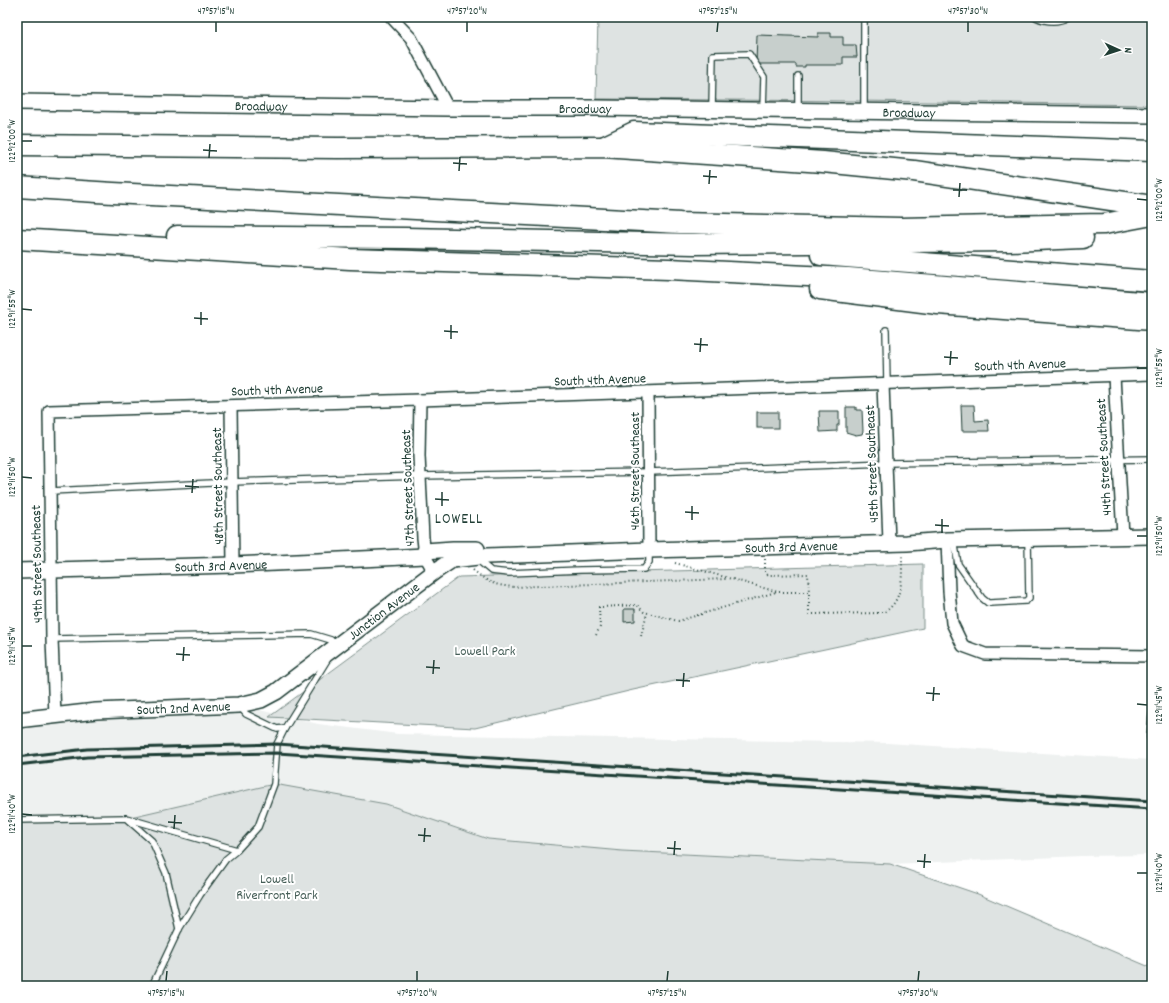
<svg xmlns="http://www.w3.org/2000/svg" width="1169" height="1003" font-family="Dekko,sans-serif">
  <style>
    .built { fill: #eef1f0 }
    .green { fill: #dee3e2; stroke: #7e908b }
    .building { fill: #c7cfcc; stroke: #1f3d34 }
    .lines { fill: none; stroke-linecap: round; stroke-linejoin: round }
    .lane-casing { stroke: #1f3d34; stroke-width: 8 }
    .street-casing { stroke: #1f3d34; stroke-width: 14 }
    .secondary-casing { stroke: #1f3d34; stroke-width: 18 }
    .highway-casing { stroke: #1f3d34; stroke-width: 23 }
    .path { stroke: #1f3d34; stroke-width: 2; stroke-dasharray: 1 3; stroke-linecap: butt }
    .lane { stroke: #fff; stroke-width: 5.5 }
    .street { stroke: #fff; stroke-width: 11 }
    .secondary { stroke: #fff; stroke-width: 15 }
    .highway { stroke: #fff; stroke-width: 20 }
    .rail { stroke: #1f3d34; stroke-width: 3 }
    .ticks { fill: none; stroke: #1f3d34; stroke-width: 1.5 }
    .labels { text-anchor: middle; stroke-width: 4; stroke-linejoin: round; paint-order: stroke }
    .street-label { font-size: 14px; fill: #1f3d34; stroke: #fff }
    .park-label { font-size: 14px; fill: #455e57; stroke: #fff }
    .neighbourhood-label { font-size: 15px; letter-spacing: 1px; fill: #1f3d34; stroke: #fff }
    .neatline { fill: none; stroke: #1f3d34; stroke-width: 1.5 }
    .ticks-label { font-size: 10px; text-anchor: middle; fill: #1f3d34 }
  </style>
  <rect width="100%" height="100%" fill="#fff"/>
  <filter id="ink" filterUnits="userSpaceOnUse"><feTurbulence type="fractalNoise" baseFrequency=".025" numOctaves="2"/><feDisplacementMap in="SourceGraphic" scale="8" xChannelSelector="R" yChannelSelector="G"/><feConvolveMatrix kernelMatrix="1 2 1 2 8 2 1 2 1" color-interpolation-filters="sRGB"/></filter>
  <g filter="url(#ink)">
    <polygon class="built" points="239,705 318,724 398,734 887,743 1152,760 1152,855 1082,856 890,864 622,851 488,839 386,804 126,818 17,820 17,720"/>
    <g class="green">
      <polygon points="598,17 1152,17 1152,105 860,101 596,99"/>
      <polygon points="923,564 923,628 633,690 475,728 269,717 459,577"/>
      <polygon points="274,784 386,804 488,839 622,851 890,864 978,894 1152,968 1152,986 17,986 17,820 126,818"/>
    </g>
    <g class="building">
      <polygon points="818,33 831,33 831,37 843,37 843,45 856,45 857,57 843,57 843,65 805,65 805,67 796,67 796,64 756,64 757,35 818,37"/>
      <polygon points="961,405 974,405 975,421 988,420 989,431 962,431"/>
      <polygon points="846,407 856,407 856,410 862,410 863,431 862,434 856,435 846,432"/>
      <polygon points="819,411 839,411 839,425 837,425 837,431 820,432"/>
      <rect x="757" y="412" width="21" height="16"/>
      <polygon points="624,609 635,609 635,621 624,622"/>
    </g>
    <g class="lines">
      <defs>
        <g id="lane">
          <polyline points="864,17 864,111"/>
          <path d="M1036,17C1047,22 1057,23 1068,17"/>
          <polyline points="798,76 798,110"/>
          <polyline points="712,108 713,55 749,54 764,77 763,110"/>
          <polyline points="886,330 887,384"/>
          <polyline points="51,491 232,482 420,476 649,472 886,463 1152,459"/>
          <polyline points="954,540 958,564 982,598 988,603 990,603 1026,601 1029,598 1028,539"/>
          <polyline points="478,560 491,571 509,573 580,570 644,569 649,562 649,550"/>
          <polyline points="52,639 311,634 331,640 333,647"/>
          <polyline points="240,707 246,714 277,729 285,728 327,660"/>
          <polyline points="1150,737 1152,715"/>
          <polyline points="17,820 126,818 237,850 258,827 274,784 277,744 285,728"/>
          <polyline points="128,820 152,841 166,873 179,929"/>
          <polyline points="152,986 179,929 200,895 226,859 237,850"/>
        </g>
        <g id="street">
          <polyline points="391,17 411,38 448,108"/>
          <polyline points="1114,376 1123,536"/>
          <polyline points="883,384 889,542"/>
          <polyline points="648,392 649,550"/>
          <polyline points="420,400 419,456 423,538 425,556 434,572"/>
          <polyline points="231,406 233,565"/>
          <polyline points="947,540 949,591 952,623 963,646 985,654 1152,656"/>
          <polyline points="55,716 52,639 49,411 420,400 1152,374"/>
        </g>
        <g id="secondary">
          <path id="s1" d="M17,102L448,108H597L1152,115"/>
          <polyline points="425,551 453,549 477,549"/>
          <path id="s2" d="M17,571L233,565L425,556"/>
          <path id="s3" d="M17,720L96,711L239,705L261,700L276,692L434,572L452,560L487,556L649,550L907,543L947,540L1152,536"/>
        </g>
        <g id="highway">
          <polyline points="17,145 338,148 603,147 823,162 914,171 1152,206"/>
          <polyline points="605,146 634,132 1152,151"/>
          <polyline points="17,187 113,193 680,223 900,228 1104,224 1152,215"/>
          <polyline points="177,236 406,238 694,244 1009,241 1083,238"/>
          <polyline points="17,239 350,259 669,269 848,278 1152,303"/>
          <polyline points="821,255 1152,281"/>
          <polyline points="820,289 938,304 1152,320"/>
        </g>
      </defs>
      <use href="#lane" class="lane-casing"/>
      <use href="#street" class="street-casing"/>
      <use href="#secondary" class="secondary-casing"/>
      <use href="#highway" class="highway-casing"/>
      <g class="path">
        <polyline points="765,559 765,572 768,575 808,574 809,592"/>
        <path d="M675,563L778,592H809V614L883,613C904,601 902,576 902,555"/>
        <path d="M473,570C489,583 493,585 514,587L726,579"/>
        <polyline points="596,635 600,627 599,607 601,607 637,605 644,612 678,621 776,592"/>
        <polyline points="641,636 647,613"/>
      </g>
      <use href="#lane" class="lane"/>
      <use href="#street" class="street"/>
      <use href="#secondary" class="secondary"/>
      <use href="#highway" class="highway"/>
      <g class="rail">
        <polyline points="17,757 87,749 277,744 1152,801"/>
        <polyline points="17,765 87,757 277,753 1152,809"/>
      </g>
    </g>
  </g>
  <path class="ticks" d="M216,32V22M467,32V22M717,32L718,22M968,32V22M22,141H32M203,150L217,151M209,158L210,144M453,163L467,164M459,171L460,157M703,176L717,177M709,184L710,170M953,190H967M959,197L960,183M1137,199L1147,200M22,309L32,310M194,318L208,319M201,325V312M444,331L458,332M451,339V325M694,344L708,345M700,352L701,338M944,357L958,358M950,365L951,351M1137,368H1147M22,477L32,478M185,486L199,487M192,493L193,479M435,499L449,500M442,506V492M685,512L699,513M692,520V506M935,525L949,526M942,533V519M1137,536H1147M22,646H32M176,654L190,655M183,661L184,647M426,667L440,668M433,674L434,660M676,680L690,681M683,687L684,673M926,693L940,694M933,701L934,687M1137,704L1147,705M22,814L32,815M168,822L182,823M174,829L175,815M418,835L431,836M424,842L425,828M667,848L681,849M674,855L675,841M917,861L931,862M924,868L925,854M1137,873H1147M166,981L167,971M417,981V971M667,981L668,971M918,981L919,971"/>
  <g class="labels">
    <g class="street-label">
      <text dy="5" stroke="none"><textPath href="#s1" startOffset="244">Broadway</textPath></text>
      <text dy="5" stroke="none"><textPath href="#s1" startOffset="568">Broadway</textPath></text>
      <text dy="5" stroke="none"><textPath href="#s1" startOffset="892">Broadway</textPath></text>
      <text transform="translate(1020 364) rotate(-2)" y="5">South 4th Avenue</text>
      <text transform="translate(600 379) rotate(-2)" y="5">South 4th Avenue</text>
      <text transform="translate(277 389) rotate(-2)" y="5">South 4th Avenue</text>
      <text transform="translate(1103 457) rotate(-93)" y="5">44th Street Southeast</text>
      <text transform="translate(871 464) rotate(-92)" y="5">45th Street Southeast</text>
      <text transform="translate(634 471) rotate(-90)" y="5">46th Street Southeast</text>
      <text transform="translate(217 486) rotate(-91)" y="5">48th Street Southeast</text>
      <text transform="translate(407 488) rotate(-92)" y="5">47th Street Southeast</text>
      <text dy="5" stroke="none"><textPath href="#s3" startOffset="822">South 3rd Avenue</textPath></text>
      <text transform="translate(36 564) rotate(-91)" y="5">49th Street Southeast</text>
      <text dy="5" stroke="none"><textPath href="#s2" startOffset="204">South 3rd Avenue</textPath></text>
      <text dy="5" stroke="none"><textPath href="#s3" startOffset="397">Junction Avenue</textPath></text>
      <text dy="5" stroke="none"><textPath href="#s3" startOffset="167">South 2nd Avenue</textPath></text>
    </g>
    <g class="park-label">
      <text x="485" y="655">Lowell Park</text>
      <text x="277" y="883">Lowell<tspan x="277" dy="16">Riverfront Park</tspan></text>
    </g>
    <g class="neighbourhood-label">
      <text x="459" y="523">LOWELL</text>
    </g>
  </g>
  <rect width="1169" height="1003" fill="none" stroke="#fff" stroke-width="44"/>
  <g transform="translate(1119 50) rotate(93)" stroke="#ffffff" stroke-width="3" paint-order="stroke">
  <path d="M0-3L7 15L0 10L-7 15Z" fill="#1f3d34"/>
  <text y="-6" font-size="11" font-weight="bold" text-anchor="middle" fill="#1f3d34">N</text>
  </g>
  <rect x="22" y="22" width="1125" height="959" class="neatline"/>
  <g class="ticks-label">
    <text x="216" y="14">47°57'15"N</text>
    <text x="467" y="14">47°57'20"N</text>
    <text x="718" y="14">47°57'25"N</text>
    <text x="968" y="14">47°57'30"N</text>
    <text transform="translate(11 141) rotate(-90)" y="4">122°12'00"W</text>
    <text transform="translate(1158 200) rotate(-90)" y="4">122°12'00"W</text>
    <text transform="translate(11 309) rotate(-90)" y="4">122°11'55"W</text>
    <text transform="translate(1158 368) rotate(-90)" y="4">122°11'55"W</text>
    <text transform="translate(11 477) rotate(-90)" y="4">122°11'50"W</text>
    <text transform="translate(1158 536) rotate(-90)" y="4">122°11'50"W</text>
    <text transform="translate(11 646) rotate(-90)" y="4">122°11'45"W</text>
    <text transform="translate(1158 705) rotate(-90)" y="4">122°11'45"W</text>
    <text transform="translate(11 814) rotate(-90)" y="4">122°11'40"W</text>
    <text transform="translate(1158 873) rotate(-90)" y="4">122°11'40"W</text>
    <text x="166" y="996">47°57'15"N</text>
    <text x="417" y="996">47°57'20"N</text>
    <text x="667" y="996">47°57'25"N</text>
    <text x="918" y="996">47°57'30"N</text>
  </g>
</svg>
